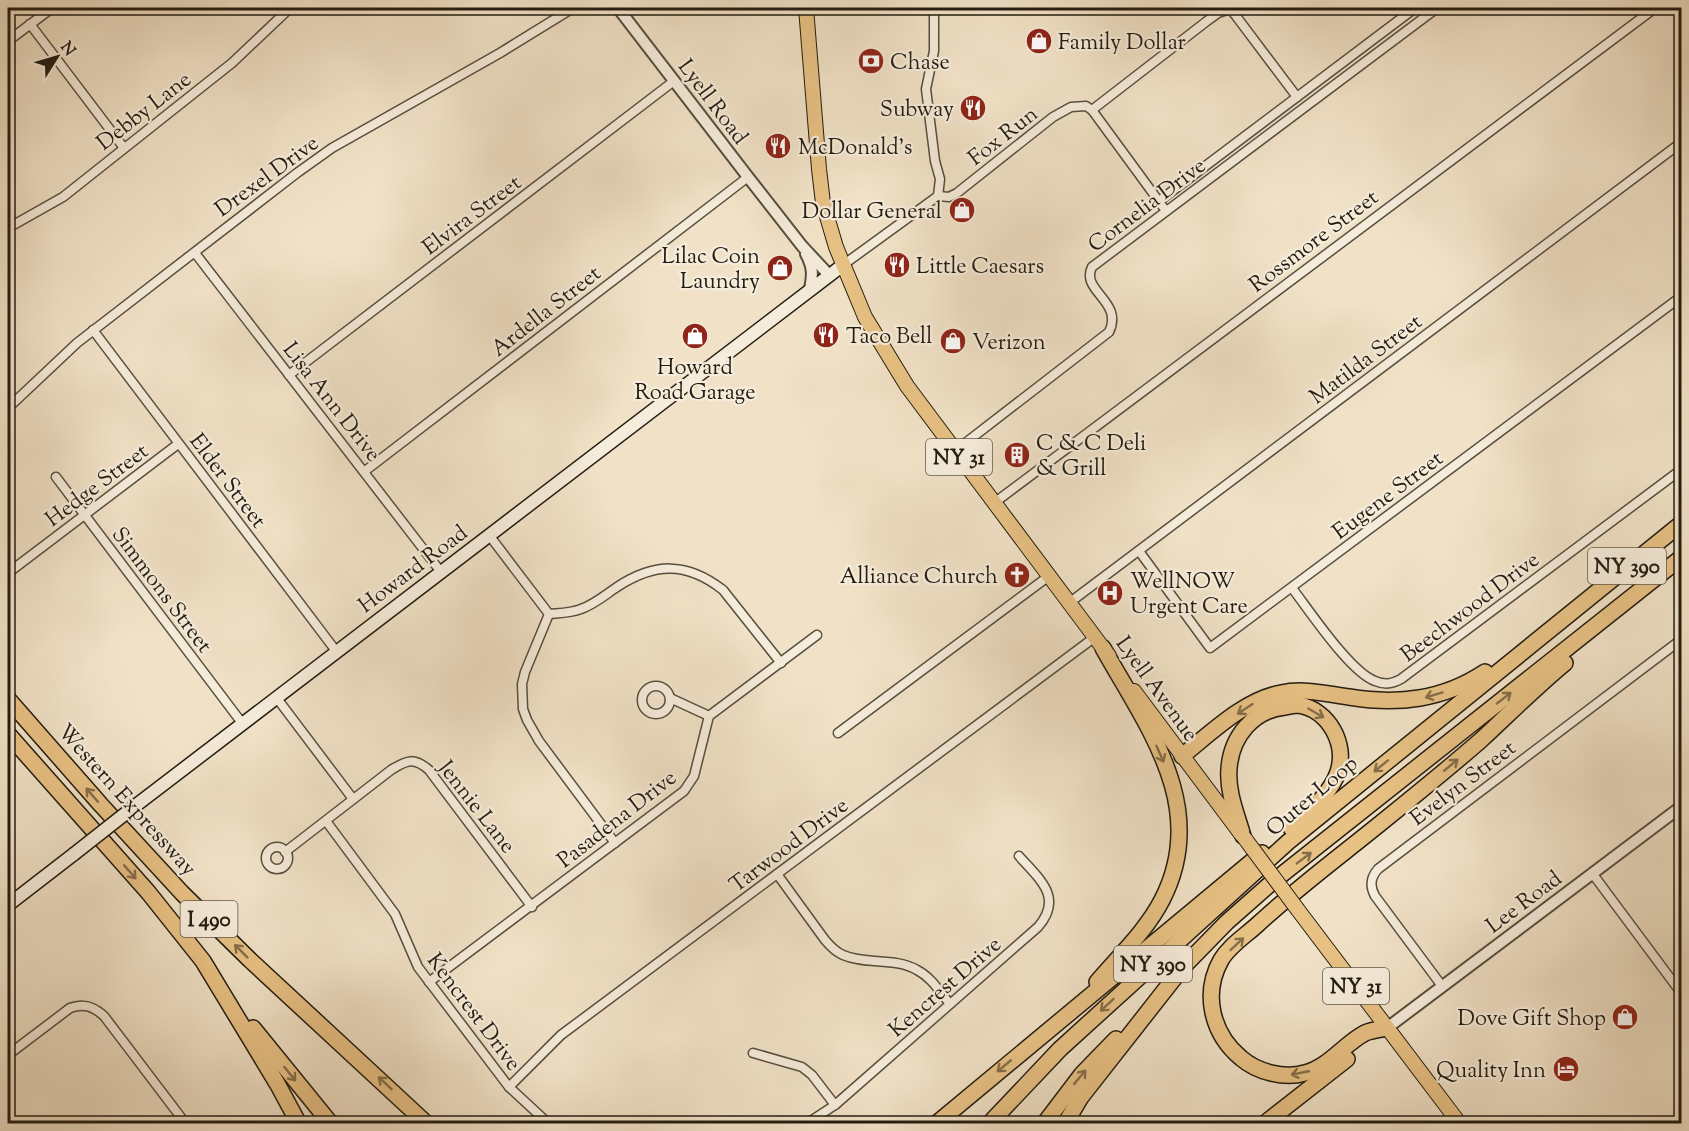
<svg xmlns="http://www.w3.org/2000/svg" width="1689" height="1131" font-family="'Sorts Mill Goudy',serif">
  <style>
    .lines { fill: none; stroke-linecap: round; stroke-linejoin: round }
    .minor-casing { stroke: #564e3e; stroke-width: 11 }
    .tertiary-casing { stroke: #564e3e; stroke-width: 14 }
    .secondary-casing { stroke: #231c11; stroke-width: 15 }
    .primary-casing { stroke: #231c11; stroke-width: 16 }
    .motorway-casing { stroke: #231c11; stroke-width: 18 }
    .minor { stroke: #f6ecdb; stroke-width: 8 }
    .tertiary { stroke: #f6ecdb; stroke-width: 10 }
    .secondary { stroke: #f6ecdb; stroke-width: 12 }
    .primary { stroke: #e8c184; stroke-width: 14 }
    .motorway { stroke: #e8c184; stroke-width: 15 }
    .secondary-bridge-casing { stroke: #231c11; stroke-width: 15; stroke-linecap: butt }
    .primary-bridge-casing { stroke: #231c11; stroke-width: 16; stroke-linecap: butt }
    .secondary-bridge { stroke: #f6ecdb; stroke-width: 12 }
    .primary-bridge { stroke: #e8c184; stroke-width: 14 }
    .oneway { stroke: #866e4a }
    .labels { text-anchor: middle; stroke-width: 4.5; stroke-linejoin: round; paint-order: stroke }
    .shield { fill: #f6ecdb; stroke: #625a4e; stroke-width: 1.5 }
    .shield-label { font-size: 21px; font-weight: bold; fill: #231c11 }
    .poi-label { font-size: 22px; fill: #231c11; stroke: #f6ecdb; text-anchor: start }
    .street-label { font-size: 22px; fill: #231c11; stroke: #f6ecdb }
  </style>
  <rect width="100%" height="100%" fill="#f1e2c7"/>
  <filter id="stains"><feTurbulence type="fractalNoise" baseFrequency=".00333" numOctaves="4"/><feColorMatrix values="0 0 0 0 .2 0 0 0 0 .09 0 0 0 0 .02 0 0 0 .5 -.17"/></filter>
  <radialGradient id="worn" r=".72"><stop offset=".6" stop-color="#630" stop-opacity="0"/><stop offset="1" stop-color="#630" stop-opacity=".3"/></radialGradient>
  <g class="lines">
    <defs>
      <g id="minor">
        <polyline points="934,8 934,51 926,89 935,161 940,179 938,196"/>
        <polyline points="1678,8 1682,17"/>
        <polyline points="30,24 124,148"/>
        <polyline points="8,41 52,8"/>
        <polyline points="1092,110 1207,21 1218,13 1230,9 1236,16 1297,97"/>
        <polyline points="1159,201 1415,8"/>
        <polyline points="8,228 63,197 232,63 290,8"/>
        <polyline points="195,253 441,572"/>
        <polyline points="843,265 938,196 949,197 957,193 1053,117 1071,107 1086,106 1092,110 1166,211"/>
        <polyline points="93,330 336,651"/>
        <polyline points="289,375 674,81"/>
        <polyline points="8,408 77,343 297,173 332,148 500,53 573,8"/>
        <path d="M955,451L1109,332C1124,301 1080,291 1092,267L1437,8"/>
        <polyline points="365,471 748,177"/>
        <polyline points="56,477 242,723"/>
        <polyline points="994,503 1655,8"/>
        <polyline points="489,535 549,614 525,672 522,684 523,709 527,720 539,741 615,843"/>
        <polyline points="1139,551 1210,648 1682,296"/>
        <polyline points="8,573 178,444"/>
        <path d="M1292,588C1309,610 1350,672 1375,681C1385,685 1392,684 1401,679L1682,469"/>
        <polyline points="1069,603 1682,142"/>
        <path d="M549,614C560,613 571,613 581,609C595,604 605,595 617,587C654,563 686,561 723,590L781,663"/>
        <circle cx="656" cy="700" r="14"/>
        <polyline points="276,697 353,799"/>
        <polyline points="670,698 709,716"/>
        <polyline points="838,733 1049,576"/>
        <polyline points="326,821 395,914 418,967 509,1087 549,1124"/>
        <circle cx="277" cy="858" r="11"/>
        <path d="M285,852L391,770C407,760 414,757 429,770L532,907"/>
        <polyline points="1592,873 1682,994"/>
        <path d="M777,874L825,940C830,946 836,952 843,955C866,965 895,957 917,970C931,977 940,992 950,1004"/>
        <polyline points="429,982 684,791 694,776 709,716 817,635"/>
        <path d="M1442,986L1375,896C1369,885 1371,877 1378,869L1682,639"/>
        <polyline points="753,1053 802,1067 812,1075 835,1105"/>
        <path d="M8,1055L70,1008C83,1003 93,1006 104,1016L186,1124"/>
        <polyline points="509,1087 561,1035 1095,637"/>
        <path d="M806,1124L835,1105L1038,927C1064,897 1039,879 1019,856"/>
      </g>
      <g id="tertiary">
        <polyline points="618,8 748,177 802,246 829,275"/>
        <path d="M806,254C813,267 813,275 810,289"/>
        <polyline points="1387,1028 1682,806"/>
      </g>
      <g id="secondary">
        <polyline points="135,806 843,265"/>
        <polyline points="8,905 74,854"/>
      </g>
      <g id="primary">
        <polyline points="806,8 819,169 823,203 836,247 865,317 907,386 1109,656"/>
        <polyline points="1134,691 1241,834"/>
        <polyline points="1298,910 1460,1124"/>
      </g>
      <g id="motorway">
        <polyline points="8,699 101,805 182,893 250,960 427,1124"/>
        <polyline points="8,734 148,892 203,961 278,1085 299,1124"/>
        <path d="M1182,756C1211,733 1244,700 1281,693C1304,688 1327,694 1349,697C1398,705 1443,700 1485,672"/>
        <path d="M1243,836C1237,815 1227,792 1229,769C1231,737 1253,710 1285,707C1289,706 1295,705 1299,705C1329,710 1347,744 1338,772C1331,793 1308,814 1291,828"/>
        <path d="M1097,982C1119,956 1146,931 1162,900C1210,807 1147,727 1103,648"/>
        <polyline points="253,1028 331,1124"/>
        <path d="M1387,1028C1381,1029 1372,1030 1365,1033C1344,1044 1329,1067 1305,1073C1284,1079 1257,1072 1241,1058C1212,1034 1202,994 1221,960C1229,946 1245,936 1257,925C1298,887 1343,854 1387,818C1418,793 1450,767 1481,740C1509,714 1536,687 1565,663"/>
        <polyline points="936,1124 1262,853"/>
        <polyline points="989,1124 1060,1049 1288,842 1682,523"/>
        <polyline points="1044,1124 1082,1074 1116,1039"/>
        <polyline points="1065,1124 1081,1097 1183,967 1227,922 1270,884 1682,557"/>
        <polyline points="1264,1124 1347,1059"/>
      </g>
    </defs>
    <use href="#minor" class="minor-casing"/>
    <use href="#tertiary" class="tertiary-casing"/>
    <use href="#secondary" class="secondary-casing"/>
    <use href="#primary" class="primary-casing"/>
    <use href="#motorway" class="motorway-casing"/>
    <use href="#minor" class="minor"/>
    <use href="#tertiary" class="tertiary"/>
    <use href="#secondary" class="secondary"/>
    <use href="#primary" class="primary"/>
    <use href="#motorway" class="motorway"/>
    <defs>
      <polyline id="secondary-bridge" points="74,854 135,806"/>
      <polyline id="primary-bridge" points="1243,836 1298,910"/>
    </defs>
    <use href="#secondary-bridge" class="secondary-bridge-casing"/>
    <use href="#primary-bridge" class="primary-bridge-casing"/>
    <use href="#secondary-bridge" class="secondary-bridge"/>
    <use href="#primary-bridge" class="primary-bridge"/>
  </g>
  <defs><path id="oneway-shaft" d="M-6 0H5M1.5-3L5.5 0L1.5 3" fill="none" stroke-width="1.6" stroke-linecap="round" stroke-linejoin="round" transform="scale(1.5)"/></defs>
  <g class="oneway">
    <use href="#oneway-shaft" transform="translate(1434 695) rotate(163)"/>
    <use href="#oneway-shaft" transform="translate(1504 698) rotate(-38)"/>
    <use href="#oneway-shaft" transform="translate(1245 709) rotate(147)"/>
    <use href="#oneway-shaft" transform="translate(1316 713) rotate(30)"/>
    <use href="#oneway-shaft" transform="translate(1160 754) rotate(66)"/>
    <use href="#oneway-shaft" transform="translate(1451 765) rotate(-40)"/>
    <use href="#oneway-shaft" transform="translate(1381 766) rotate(141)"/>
    <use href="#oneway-shaft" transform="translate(92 795) rotate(-131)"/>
    <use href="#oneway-shaft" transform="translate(1304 858) rotate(-37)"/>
    <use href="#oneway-shaft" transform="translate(130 872) rotate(49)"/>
    <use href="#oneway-shaft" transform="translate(1237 944) rotate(-43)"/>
    <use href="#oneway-shaft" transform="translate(241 951) rotate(-135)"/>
    <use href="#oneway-shaft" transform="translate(1107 1005) rotate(137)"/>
    <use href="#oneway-shaft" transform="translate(1004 1066) rotate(140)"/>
    <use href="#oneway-shaft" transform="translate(1300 1073) rotate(169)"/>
    <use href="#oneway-shaft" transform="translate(290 1074) rotate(51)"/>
    <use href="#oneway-shaft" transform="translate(1080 1077) rotate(-50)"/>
    <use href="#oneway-shaft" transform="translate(385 1083) rotate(-137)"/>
  </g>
  <defs>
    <symbol id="shop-disc" viewBox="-11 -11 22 22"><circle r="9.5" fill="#8f2418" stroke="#f6ecdb"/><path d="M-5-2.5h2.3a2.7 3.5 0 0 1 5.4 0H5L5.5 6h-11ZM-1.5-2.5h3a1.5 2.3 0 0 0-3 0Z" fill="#fff"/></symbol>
    <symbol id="bank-disc" viewBox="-11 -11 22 22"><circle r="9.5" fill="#8f2418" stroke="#f6ecdb"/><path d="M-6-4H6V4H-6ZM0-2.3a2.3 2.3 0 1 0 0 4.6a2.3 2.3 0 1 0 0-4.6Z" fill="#fff"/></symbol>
    <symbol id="restaurant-disc" viewBox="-11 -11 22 22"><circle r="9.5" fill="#8f2418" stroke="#f6ecdb"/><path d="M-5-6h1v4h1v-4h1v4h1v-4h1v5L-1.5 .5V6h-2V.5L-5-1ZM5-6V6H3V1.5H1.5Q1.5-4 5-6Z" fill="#fff"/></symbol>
    <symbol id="building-disc" viewBox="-11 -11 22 22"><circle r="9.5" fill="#8f2418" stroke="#f6ecdb"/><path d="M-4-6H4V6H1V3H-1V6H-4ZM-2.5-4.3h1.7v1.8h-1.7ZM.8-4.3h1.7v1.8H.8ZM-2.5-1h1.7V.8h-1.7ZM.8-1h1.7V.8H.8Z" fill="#fff"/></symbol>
    <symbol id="church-disc" viewBox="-11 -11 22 22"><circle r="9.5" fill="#8f2418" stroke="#f6ecdb"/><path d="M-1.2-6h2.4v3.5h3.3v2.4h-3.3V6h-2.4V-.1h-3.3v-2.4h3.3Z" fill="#fff"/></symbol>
    <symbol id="hospital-disc" viewBox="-11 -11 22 22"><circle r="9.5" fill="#8f2418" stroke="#f6ecdb"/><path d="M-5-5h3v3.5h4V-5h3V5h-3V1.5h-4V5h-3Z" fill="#fff"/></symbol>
    <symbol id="hotel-disc" viewBox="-11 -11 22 22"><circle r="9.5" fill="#8f2418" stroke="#f6ecdb"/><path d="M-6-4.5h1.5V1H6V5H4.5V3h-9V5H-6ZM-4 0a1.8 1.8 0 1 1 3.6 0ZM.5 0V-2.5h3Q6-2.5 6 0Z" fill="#fff"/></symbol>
  </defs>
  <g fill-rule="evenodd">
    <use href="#shop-disc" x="1024" y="26" width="30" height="30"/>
    <use href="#bank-disc" x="856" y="46" width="30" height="30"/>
    <use href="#restaurant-disc" x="958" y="93" width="30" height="30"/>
    <use href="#restaurant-disc" x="763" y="131" width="30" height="30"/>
    <use href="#shop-disc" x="947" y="195" width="30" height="30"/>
    <use href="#restaurant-disc" x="882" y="250" width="30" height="30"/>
    <use href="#shop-disc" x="765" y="253" width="30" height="30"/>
    <use href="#restaurant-disc" x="811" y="320" width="30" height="30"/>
    <use href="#shop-disc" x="680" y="321" width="30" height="30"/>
    <use href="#shop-disc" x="938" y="326" width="30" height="30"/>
    <use href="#building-disc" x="1002" y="440" width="30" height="30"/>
    <use href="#church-disc" x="1002" y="560" width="30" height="30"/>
    <use href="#hospital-disc" x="1095" y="578" width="30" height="30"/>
    <use href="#shop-disc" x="1610" y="1002" width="30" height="30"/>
    <use href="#hotel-disc" x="1551" y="1054" width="30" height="30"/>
  </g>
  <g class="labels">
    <g class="shield">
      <rect x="926" y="439" width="66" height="36" rx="4.5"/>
      <rect x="1588" y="548" width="78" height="36" rx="4.5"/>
      <rect x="180.5" y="901" width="57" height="36" rx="4.5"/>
      <rect x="1114" y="946" width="78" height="36" rx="4.5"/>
      <rect x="1323" y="968" width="66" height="36" rx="4.5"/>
    </g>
    <g class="shield-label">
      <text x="959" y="464">NY 31</text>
      <text x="1627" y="573">NY 390</text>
      <text x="209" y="926">I 490</text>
      <text x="1153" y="971">NY 390</text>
      <text x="1356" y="993">NY 31</text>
    </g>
    <g class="poi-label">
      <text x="1058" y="49">Family Dollar</text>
      <text x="890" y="69">Chase</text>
      <text x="954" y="116" text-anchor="end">Subway</text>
      <text x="798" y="154">McDonald's</text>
      <text x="942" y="218" text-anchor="end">Dollar General</text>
      <text x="760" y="263" text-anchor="end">Lilac Coin<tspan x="760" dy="25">Laundry</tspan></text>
      <text x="916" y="273">Little Caesars</text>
      <text x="846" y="343">Taco Bell</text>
      <text x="972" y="349">Verizon</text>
      <text x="695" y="374" text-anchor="middle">Howard<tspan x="695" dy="25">Road Garage</tspan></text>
      <text x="1036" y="450">C &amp; C Deli<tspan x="1036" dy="25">&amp; Grill</tspan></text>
      <text x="998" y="583" text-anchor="end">Alliance Church</text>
      <text x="1130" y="588">WellNOW<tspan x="1130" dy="25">Urgent Care</tspan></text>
      <text x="1606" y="1025" text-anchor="end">Dove Gift Shop</text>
      <text x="1546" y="1077" text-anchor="end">Quality Inn</text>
    </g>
    <g class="street-label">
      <text transform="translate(714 101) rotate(53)" y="8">Lyell Road</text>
      <text transform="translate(143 110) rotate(-38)" y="8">Debby Lane</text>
      <text transform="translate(1002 135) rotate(-38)" y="8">Fox Run</text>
      <text transform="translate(266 175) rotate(-36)" y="8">Drexel Drive</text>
      <text transform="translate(1146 204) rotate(-37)" y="8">Cornelia Drive</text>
      <text transform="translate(471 214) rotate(-37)" y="8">Elvira Street</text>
      <text transform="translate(1313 240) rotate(-37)" y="8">Rossmore Street</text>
      <text transform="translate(545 310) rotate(-38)" y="8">Ardella Street</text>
      <text transform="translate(1365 358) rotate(-37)" y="8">Matilda Street</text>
      <text transform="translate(333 401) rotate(52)" y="8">Lisa Ann Drive</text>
      <text transform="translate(229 480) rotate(53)" y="8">Elder Street</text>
      <text transform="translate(96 484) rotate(-37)" y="8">Hedge Street</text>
      <text transform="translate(1387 494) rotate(-37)" y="8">Eugene Street</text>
      <text transform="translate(412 568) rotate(-37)" y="8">Howard Road</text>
      <text transform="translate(163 589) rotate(53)" y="8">Simmons Street</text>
      <text transform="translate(1469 606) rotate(-37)" y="8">Beechwood Drive</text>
      <text transform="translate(1158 688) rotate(54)" y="8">Lyell Avenue</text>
      <text transform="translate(1462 782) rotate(-37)" y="8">Evelyn Street</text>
      <text transform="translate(1311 795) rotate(-40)" y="8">Outer Loop</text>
      <text transform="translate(128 799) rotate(48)" y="8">Western Expressway</text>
      <text transform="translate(478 806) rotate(52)" y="8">Jennie Lane</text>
      <text transform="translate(616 818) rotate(-38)" y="8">Pasadena Drive</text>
      <text transform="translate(788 844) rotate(-37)" y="8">Tarwood Drive</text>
      <text transform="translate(1523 901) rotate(-37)" y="8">Lee Road</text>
      <text transform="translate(944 986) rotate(-41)" y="8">Kencrest Drive</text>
      <text transform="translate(475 1011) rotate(53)" y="8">Kencrest Drive</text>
    </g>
  </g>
  <rect width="1689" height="1131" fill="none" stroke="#f1e2c7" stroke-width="30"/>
  <rect x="9" y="9" width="1671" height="1113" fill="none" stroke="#231c11" stroke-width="3"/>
  <rect x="15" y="15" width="1659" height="1101" fill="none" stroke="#231c11" stroke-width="1.5"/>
  <g transform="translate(57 57) rotate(53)" stroke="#f6ecdb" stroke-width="4.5" paint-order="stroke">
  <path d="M0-4.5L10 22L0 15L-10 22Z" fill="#231c11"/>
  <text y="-9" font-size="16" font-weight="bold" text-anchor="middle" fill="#231c11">N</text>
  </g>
  <rect width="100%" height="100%" filter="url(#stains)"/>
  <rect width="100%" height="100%" fill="url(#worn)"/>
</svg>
